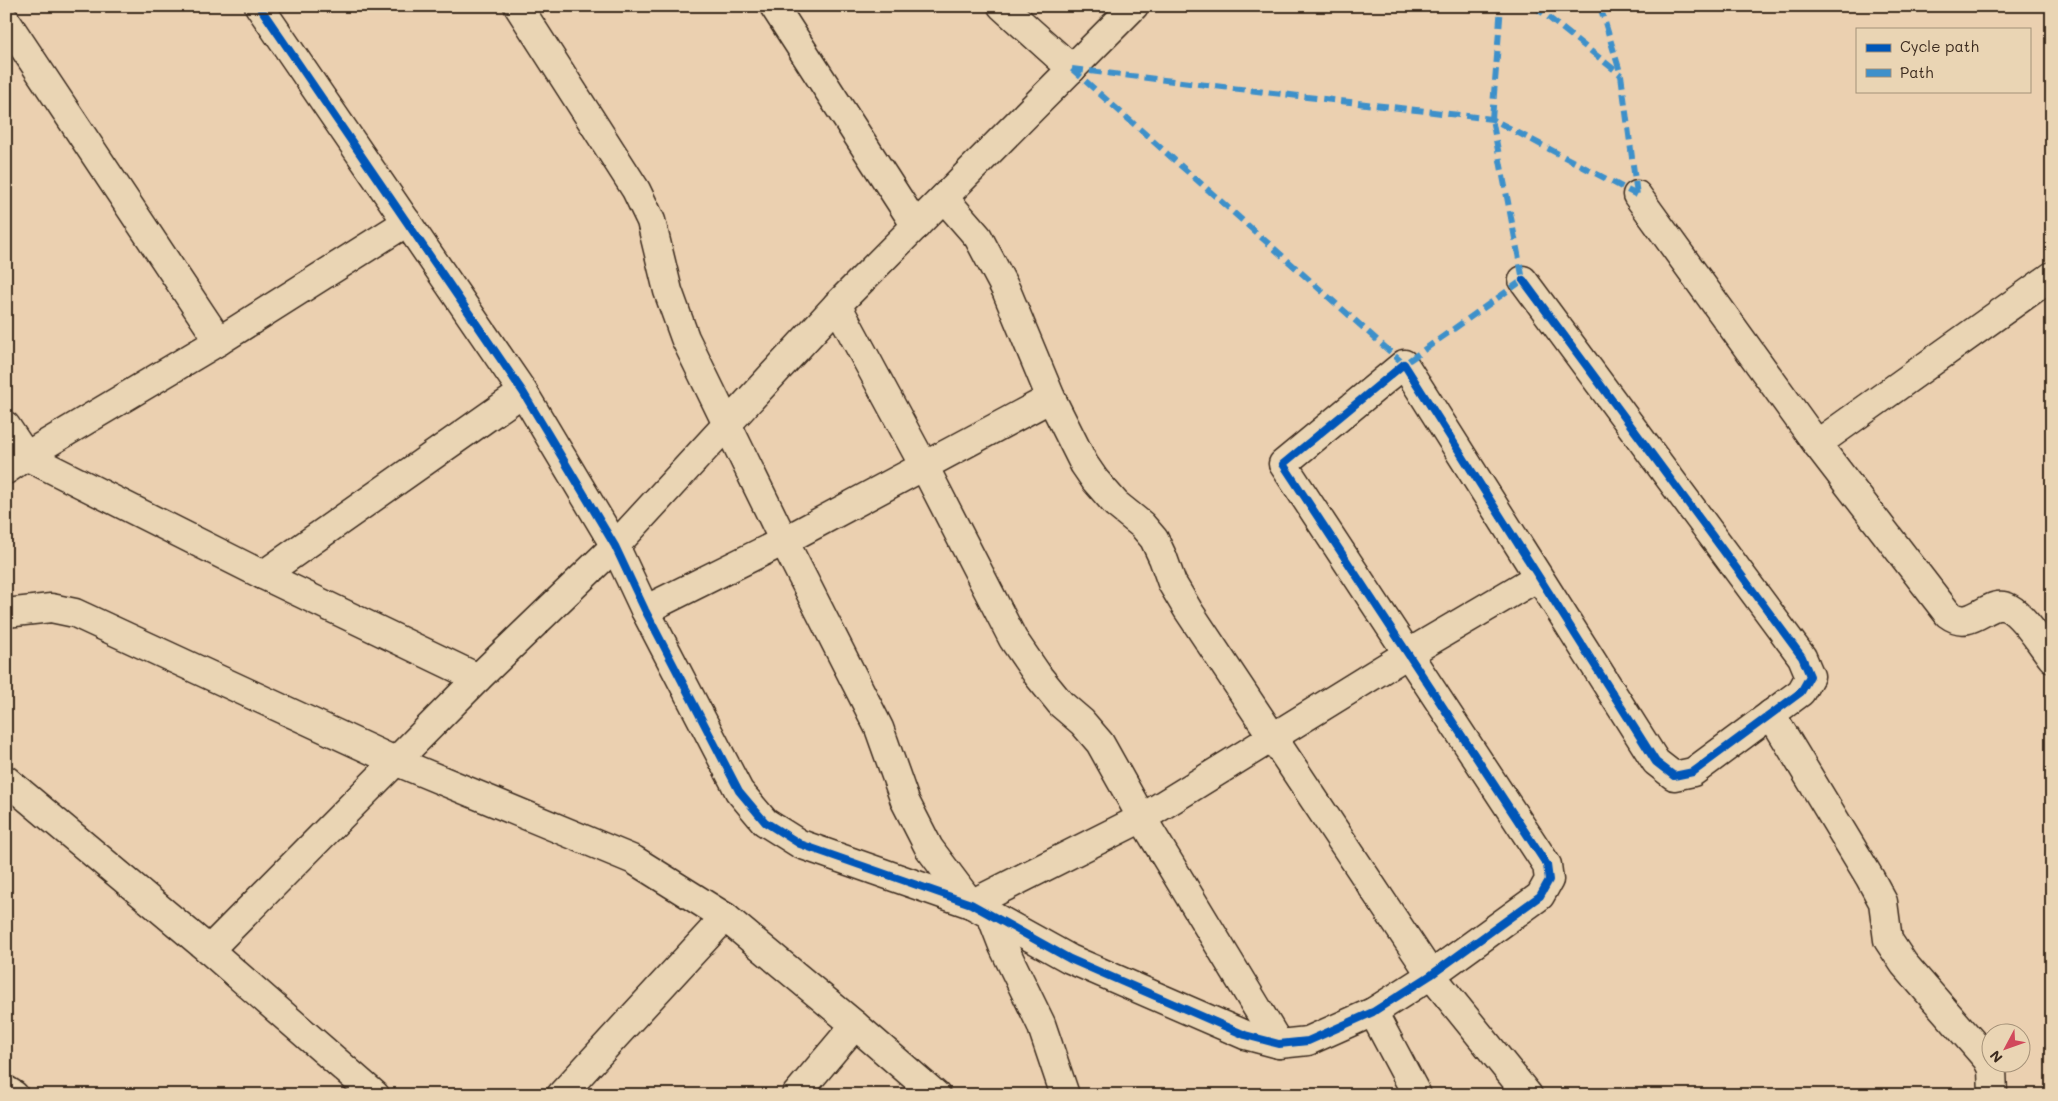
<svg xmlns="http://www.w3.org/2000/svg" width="2058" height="1101" font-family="Mali,sans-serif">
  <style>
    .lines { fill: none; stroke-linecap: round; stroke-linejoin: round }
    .minor-casing { stroke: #3b2a1e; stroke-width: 31 }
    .minor { stroke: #ead5b4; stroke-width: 28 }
    .quiet { stroke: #3e90ca; stroke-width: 6; stroke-dasharray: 12 6; stroke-linecap: butt }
    .cycleway-casing { stroke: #ead5b4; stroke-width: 11 }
    .cycleway { stroke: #0057b8; stroke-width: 8 }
  </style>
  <rect width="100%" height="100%" fill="#ebd0b0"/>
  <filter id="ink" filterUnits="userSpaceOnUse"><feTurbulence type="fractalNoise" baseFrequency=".02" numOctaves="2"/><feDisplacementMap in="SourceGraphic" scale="10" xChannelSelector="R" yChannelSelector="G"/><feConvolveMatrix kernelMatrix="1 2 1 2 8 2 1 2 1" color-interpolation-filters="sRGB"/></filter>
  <g filter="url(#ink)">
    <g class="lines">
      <defs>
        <g id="minor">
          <polyline points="259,6 523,392 615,546 645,610 739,791 765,822 800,844 971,904 1070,959 1245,1035 1279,1044 1308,1041 1373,1012 1431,975 1540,896 1549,880 1547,865 1283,464 1404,364 1656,762 1674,776 1693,772 1801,692 1810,676 1802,657 1523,280"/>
          <polyline points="518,6 636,190 651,221 668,291 685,338 784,541 879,728 905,801 929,848 971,904"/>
          <polyline points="774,6 916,226"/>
          <polyline points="1002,6 1072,69"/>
          <polyline points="6,21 219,341 26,456"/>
          <path d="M1637,195L1817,444L1948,614C1973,633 1988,597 2009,608C2024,616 2041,644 2052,658"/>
          <polyline points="944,198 978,237 1006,290 1051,398 1084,464 1095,480 1116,504 1142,525 1154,539 1163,558 1172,583 1188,610 1431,975 1528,1095"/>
          <polyline points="837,305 923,464 1013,639 1039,677 1061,704 1082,722 1100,743 1142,818 1279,1044"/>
          <polyline points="219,341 407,222"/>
          <polyline points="6,426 26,456 6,470"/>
          <polyline points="1817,444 2052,276"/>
          <polyline points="26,456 263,575 478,678"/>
          <polyline points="263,575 523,392"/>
          <polyline points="645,610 784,541 1051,398"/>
          <polyline points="6,613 51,608 75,613 395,761 634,860 725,917 855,1025 796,1095"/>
          <polyline points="1771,714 1870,878 1883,902 1888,940 1904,964 1987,1059 1992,1069 1993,1095"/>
          <polyline points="6,780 209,950 375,1095"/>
          <polyline points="971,904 1142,818 1409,653 1538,577"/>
          <polyline points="991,915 1003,946 1041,1024 1065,1095"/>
          <polyline points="209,950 478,678 615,546 837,305 1134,6"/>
          <polyline points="1373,1012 1417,1095"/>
          <polyline points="855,1025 936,1095"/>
          <polyline points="6,1090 14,1095"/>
          <polyline points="561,1095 725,917"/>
        </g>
      </defs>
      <use href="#minor" class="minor-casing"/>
      <use href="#minor" class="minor"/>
      <g class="quiet">
        <polyline points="1534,6 1621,75"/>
        <polyline points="1600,6 1621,75 1637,195"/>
        <polyline points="1072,69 1404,364 1523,280 1492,119 1501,6"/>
        <polyline points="1072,69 1492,119 1637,195"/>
      </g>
      <defs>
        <polyline id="cycleway" points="259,6 523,392 615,546 645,610 739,791 765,822 800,844 971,904 1070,959 1245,1035 1279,1044 1308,1041 1373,1012 1431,975 1540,896 1549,880 1547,865 1283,464 1404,364 1656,762 1674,776 1693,772 1801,692 1810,676 1802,657 1523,280"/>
      </defs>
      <use href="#cycleway" class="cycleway-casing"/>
      <use href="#cycleway" class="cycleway"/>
    </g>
  </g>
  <rect width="2058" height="1101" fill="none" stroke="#ead5b4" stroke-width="25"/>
  <rect x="12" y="12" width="2033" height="1076" fill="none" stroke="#3b2a1e" stroke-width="2" filter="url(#ink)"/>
  <rect x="1856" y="28" width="175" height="65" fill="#ead5b4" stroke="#a49178"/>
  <rect x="1866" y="44" width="25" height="8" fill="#0057b8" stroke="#a49178"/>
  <text x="1900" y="52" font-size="15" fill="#3b2a1e">Cycle path</text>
  <rect x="1866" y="69" width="25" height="8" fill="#3e90ca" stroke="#a49178"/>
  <text x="1900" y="78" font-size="15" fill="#3b2a1e">Path</text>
  <g transform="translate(2006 1048) rotate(229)"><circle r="24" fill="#ead5b4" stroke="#a49178"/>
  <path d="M0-4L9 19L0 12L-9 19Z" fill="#d1495b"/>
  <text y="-8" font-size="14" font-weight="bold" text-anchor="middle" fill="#3b2a1e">N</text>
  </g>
</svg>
